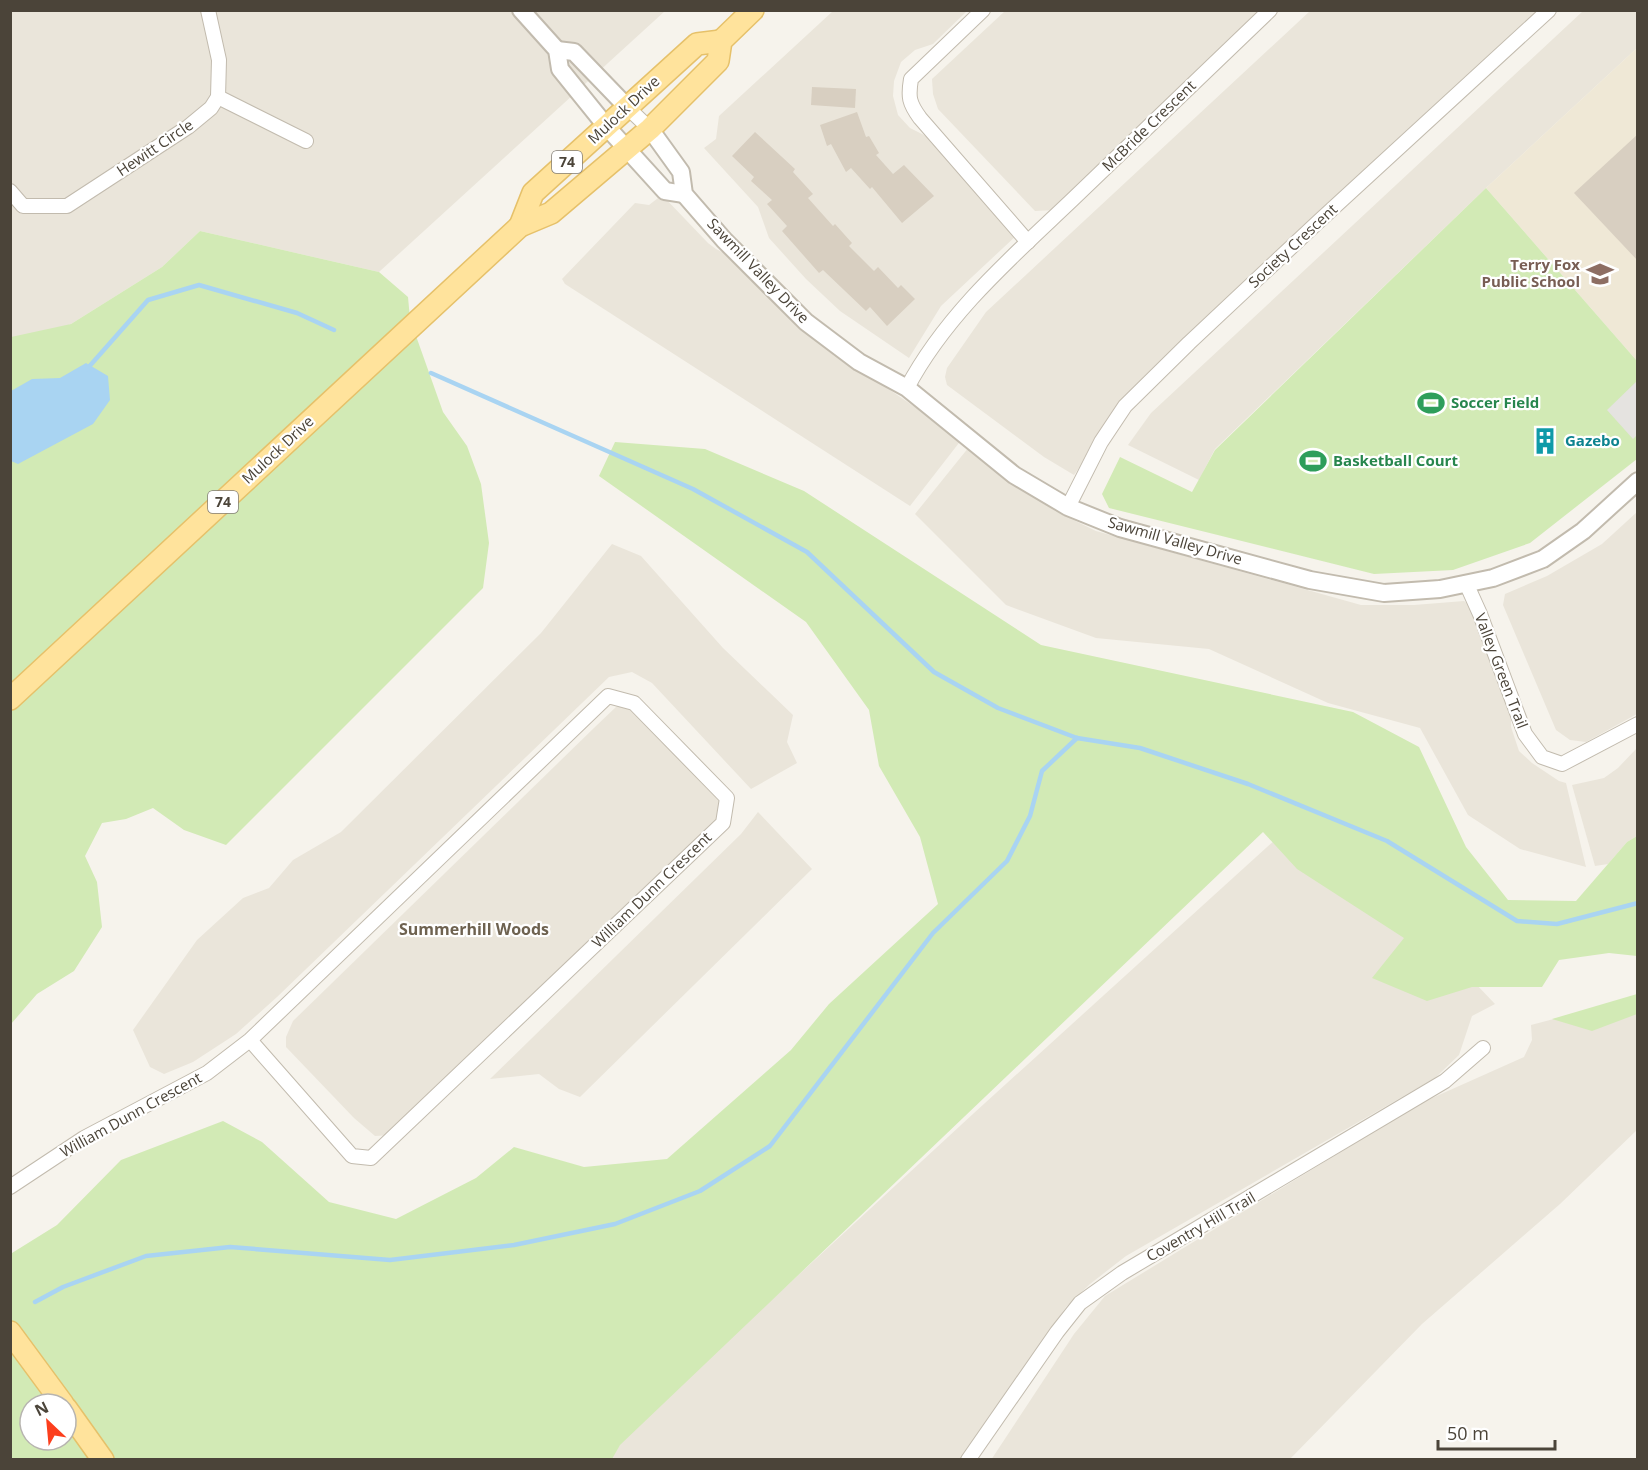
<svg xmlns="http://www.w3.org/2000/svg" width="1648" height="1470" font-family="'Open Sans',sans-serif">
  <style>
    .residential { fill: #eae5da }
    .education { fill: #efe8d6 }
    .green { fill: #d2eab5; fill-rule: evenodd }
    .parking { fill: #e5e3e0 }
    .water { fill: #a9d4f2 }
    .lines { fill: none; stroke-linecap: round; stroke-linejoin: round }
    .stream { stroke: #a9d4f2; stroke-width: 4.5 }
    .building { fill: #d8cfc1 }
    .minor-casing { stroke: #c2bbae; stroke-width: 16 }
    .tertiary-casing { stroke: #c2bbae; stroke-width: 20 }
    .primary-casing { stroke: #e6c16a; stroke-width: 24 }
    .minor { stroke: #fff; stroke-width: 14 }
    .tertiary { stroke: #fff; stroke-width: 16 }
    .primary { stroke: #ffe39c; stroke-width: 21 }
    .labels { text-anchor: middle; stroke-width: 4.5; stroke-linejoin: round; paint-order: stroke }
    .shield { fill: #fff; stroke: #817c74; stroke-width: 1.5 }
    .shield-label { font-size: 14px; font-weight: bold; fill: #4b4439 }
    .street-label { font-size: 15px; fill: #4b4439; stroke: #fff }
    .education-label { font-size: 15px; font-weight: bold; fill: #785e54; stroke: #fff; text-anchor: end }
    .leisure-label { font-size: 15px; font-weight: bold; fill: #27864d; stroke: #fff; text-anchor: start }
    .culture-label { font-size: 15px; font-weight: bold; fill: #0d838f; stroke: #fff; text-anchor: start }
    .neighbourhood-label { font-size: 16px; font-weight: bold; fill: #6e6250; stroke: #fff }
  </style>
  <rect width="100%" height="100%" fill="#f6f3ec"/>
  <g class="residential">
    <polygon points="11,11 665,11 379,272 200,231 162,267 71,324 11,347"/>
    <polygon points="833,11 967,11 933,44 915,50 901,62 894,81 893,96 898,115 910,128 926,136 1018,234 941,306 909,358 840,311 806,279 769,238 758,207 704,148 716,139 719,116"/>
    <polygon points="1005,11 1262,11 1055,210 1035,211 938,109 933,94 932,79"/>
    <polygon points="1310,11 1542,11 1204,323 1086,458 1074,475 1044,457 947,385 945,377 947,368 986,312"/>
    <polygon points="1583,11 1637,11 1637,48 1486,188 1215,449 1199,480 1128,445 1151,413"/>
    <polygon points="662,195 708,243 716,249 740,261 828,348 962,439 910,506 565,284 562,279 635,203 649,205"/>
    <polygon points="969,447 1032,496 1055,511 1096,531 1361,605 1414,605 1464,601 1475,610 1511,702 1511,727 1519,751 1532,763 1559,781 1566,783 1586,867 1520,849 1468,815 1420,728 1328,703 1209,649 1096,638 1006,605 915,514"/>
    <polygon points="1637,512 1637,714 1586,742 1570,740 1556,730 1503,605 1505,594 1547,576 1602,544"/>
    <polygon points="612,544 641,556 723,648 793,715 787,742 797,763 751,789 652,683 632,672 609,677 277,997 236,1034 193,1062 164,1074 150,1067 133,1030 197,940 243,898 269,888 293,860 341,832 541,633"/>
    <polygon points="635,705 720,798 720,818 392,1135 375,1136 354,1118 286,1047 286,1037 293,1021 596,726 616,707"/>
    <polygon points="1637,748 1637,836 1627,842 1608,864 1595,866 1572,785 1604,778 1618,768"/>
    <polygon points="1309,809 1495,1004 1472,1016 1459,1055 1435,1078 1126,1256 1090,1284 1066,1307 1044,1339 964,1459 598,1460 974,1113"/>
    <polygon points="758,812 812,869 580,1097 559,1089 539,1074 490,1079 741,834"/>
    <polygon points="1637,997 1637,1130 1560,1204 1422,1324 1290,1459 991,1460 1074,1334 1105,1296 1421,1103 1524,1057 1532,1040 1531,1025"/>
  </g>
  <polygon class="education" points="1637,48 1637,361 1486,188"/>
  <g class="green">
    <polygon points="1486,188 1637,361 1637,459 1530,543 1453,570 1374,574 1109,508 1102,494 1120,457 1192,492 1215,450"/>
    <polygon points="200,231 379,272 408,297 410,319 443,412 467,446 481,484 489,543 483,588 226,845 184,830 153,808 126,819 102,823 85,856 97,882 102,927 74,971 37,994 11,1024 11,337 71,324 162,267"/>
    <path d="M615,442L705,449L804,491L1041,645L1353,712L1419,747L1466,847L1508,900L1576,901L1627,842L1637,836V956L1609,953L1559,960L1542,987H1472L1427,1001L1372,978L1404,938L1297,869L1263,832L620,1445L612,1459H11L10,1252L12,1253L57,1225L121,1160L223,1121L262,1142L329,1202L396,1219L476,1178L514,1147L584,1167L667,1159L791,1050L829,1004L938,904L920,837L879,766L869,710L806,622L599,476ZM30,1404H66V1440H30Z"/>
    <polygon points="1637,994 1637,1014 1592,1031 1552,1019"/>
  </g>
  <polygon class="parking" points="1637,381 1637,435 1633,439 1607,410"/>
  <polygon class="water" points="86,363 108,376 110,400 93,424 18,464 11,461 11,391 32,379 60,378"/>
  <g class="lines">
    <g class="stream">
      <polyline points="87,369 148,300 199,285 297,313 334,330"/>
      <polyline points="431,373 693,489 807,552 934,672 998,708 1077,738 1140,748 1248,784 1387,841 1517,921 1557,924 1638,903"/>
      <polyline points="35,1302 63,1287 146,1256 230,1247 390,1260 514,1245 615,1224 700,1191 770,1146 933,933 1007,861 1030,816 1042,771 1077,738"/>
    </g>
  </g>
  <g class="building">
    <polygon points="812,87 856,89 855,108 811,105"/>
    <polygon points="857,112 866,137 869,136 879,153 876,155 893,174 904,165 934,196 902,223 872,187 870,189 851,168 846,172 831,144 827,146 820,125"/>
    <polygon points="755,132 795,169 793,172 813,194 808,198 833,226 835,224 852,243 849,246 874,271 878,267 898,288 901,285 915,299 887,326 870,307 866,311 823,270 819,273 782,231 787,226 767,204 772,200 751,181 754,177 732,156"/>
    <polygon points="1638,134 1638,261 1574,193"/>
    <polygon points="1547,430 1557,441 1543,452 1533,441"/>
  </g>
  <g class="lines">
    <defs>
      <g id="minor">
        <path d="M983,10L911,79C908,97 909,103 920,118L1028,242"/>
        <polyline points="218,97 306,141"/>
        <polyline points="627,107 650,129"/>
        <polyline points="10,191 23,206 67,206 188,127 211,108 218,97 219,60 208,10"/>
        <path d="M907,388C946,314 1012,257 1072,200C1138,137 1204,74 1270,10"/>
        <polyline points="1068,507 1101,442 1125,406 1189,343 1318,222 1549,10"/>
        <polyline points="1466,583 1480,614 1525,734 1542,757 1562,764 1638,724"/>
        <polyline points="10,1187 84,1138 207,1073 250,1040 608,696 634,703 727,798 723,823 371,1158 352,1156 250,1040"/>
        <polyline points="968,1460 1057,1332 1080,1303 1122,1273 1445,1081 1483,1048"/>
      </g>
      <g id="tertiary">
        <polyline points="521,10 557,50 560,69 606,126 665,191 684,194"/>
        <polyline points="557,50 574,52 627,107"/>
        <polyline points="650,129 681,172 684,194 724,240 806,322 859,362 907,388 1014,475 1068,507 1120,528 1310,580 1384,593 1440,589 1493,578 1543,559 1583,531 1638,481"/>
      </g>
      <g id="primary">
        <polyline points="520,226 533,193 697,44 721,41"/>
        <polyline points="10,699 520,226 551,213 650,129 718,61 721,41 753,10"/>
        <polyline points="10,1332 63,1404"/>
        <polyline points="66,1408 103,1460"/>
      </g>
    </defs>
    <use href="#minor" class="minor-casing"/>
    <use href="#tertiary" class="tertiary-casing"/>
    <use href="#primary" class="primary-casing"/>
    <use href="#minor" class="minor"/>
    <use href="#tertiary" class="tertiary"/>
    <use href="#primary" class="primary"/>
  </g>
  <defs>
    <symbol id="school-bare" viewBox="-9 -9 18 18"><path d="M0-5L7-2L0 1L-7-2ZM-4 1L0 2.5L4 1V4Q0 6-4 4Z" fill="#8d6e63" stroke="#fff" stroke-width="2.5" paint-order="stroke"/></symbol>
    <symbol id="stadium-bare" viewBox="-9 -9 18 18"><path d="M0-5a6.5 5 0 1 0 0 10a6.5 5 0 1 0 0-10ZM-3.5-1.8h7v3.6h-7Z" fill="#2e9e5b" stroke="#fff" stroke-width="2.5" paint-order="stroke"/></symbol>
    <symbol id="building-bare" viewBox="-9 -9 18 18"><path d="M-4-6H4V6H1V3H-1V6H-4ZM-2.5-4.3h1.7v1.8h-1.7ZM.8-4.3h1.7v1.8H.8ZM-2.5-1h1.7V.8h-1.7ZM.8-1h1.7V.8H.8Z" fill="#0f9aa8" stroke="#fff" stroke-width="2.5" paint-order="stroke"/></symbol>
  </defs>
  <g fill-rule="evenodd">
    <use href="#school-bare" x="1581" y="255" width="38" height="38"/>
    <use href="#stadium-bare" x="1412" y="384" width="38" height="38"/>
    <use href="#building-bare" x="1526" y="422" width="38" height="38"/>
    <use href="#stadium-bare" x="1294" y="442" width="38" height="38"/>
  </g>
  <g class="labels">
    <g class="shield">
      <rect x="552" y="151" width="30" height="22" rx="4.5"/>
      <rect x="208" y="491" width="30" height="22" rx="4.5"/>
    </g>
    <g class="shield-label">
      <text x="567" y="167">74</text>
      <text x="223" y="507">74</text>
    </g>
    <g class="street-label">
      <text transform="translate(624 110) rotate(-43)" y="5">Mulock Drive</text>
      <text transform="translate(1149 126) rotate(-44)" y="5">McBride Crescent</text>
      <text transform="translate(155 148) rotate(-34)" y="5">Hewitt Circle</text>
      <text transform="translate(1293 246) rotate(-43)" y="5">Society Crescent</text>
      <text transform="translate(758 271) rotate(46)" y="5">Sawmill Valley Drive</text>
      <text transform="translate(278 450) rotate(-43)" y="5">Mulock Drive</text>
      <text transform="translate(1175 541) rotate(16)" y="5">Sawmill Valley Drive</text>
      <text transform="translate(1501 671) rotate(69)" y="5">Valley Green Trail</text>
      <text transform="translate(652 890) rotate(-44)" y="5">William Dunn Crescent</text>
      <text transform="translate(131 1115) rotate(-29)" y="5">William Dunn Crescent</text>
      <text transform="translate(1201 1227) rotate(-30)" y="5">Coventry Hill Trail</text>
    </g>
    <g class="education-label">
      <text x="1580" y="270">Terry Fox<tspan x="1580" dy="17">Public School</tspan></text>
    </g>
    <g class="leisure-label">
      <text x="1451" y="408">Soccer Field</text>
      <text x="1333" y="466">Basketball Court</text>
    </g>
    <g class="culture-label">
      <text x="1565" y="446">Gazebo</text>
    </g>
    <g class="neighbourhood-label">
      <text x="474" y="935">Summerhill Woods</text>
    </g>
  </g>
  <rect width="1648" height="1470" fill="none" stroke="#4b4439" stroke-width="24"/>
  <g transform="translate(48 1422) rotate(334)"><circle r="28" fill="#ffffff" stroke="#b7b4b0" stroke-width="1.5"/>
  <path d="M0-4.5L10 22L0 15L-10 22Z" fill="#fc3f1d"/>
  <text y="-9" font-size="16" font-weight="bold" text-anchor="middle" fill="#4b4439">N</text>
  </g>
  <path d="M1438 1440v9h117v-9" fill="none" stroke="#4b4439" stroke-width="3"/>
  <text x="1447" y="1440" font-size="18" fill="#4b4439" stroke="#ffffff" stroke-width="4.5" paint-order="stroke">50 m</text>
</svg>
